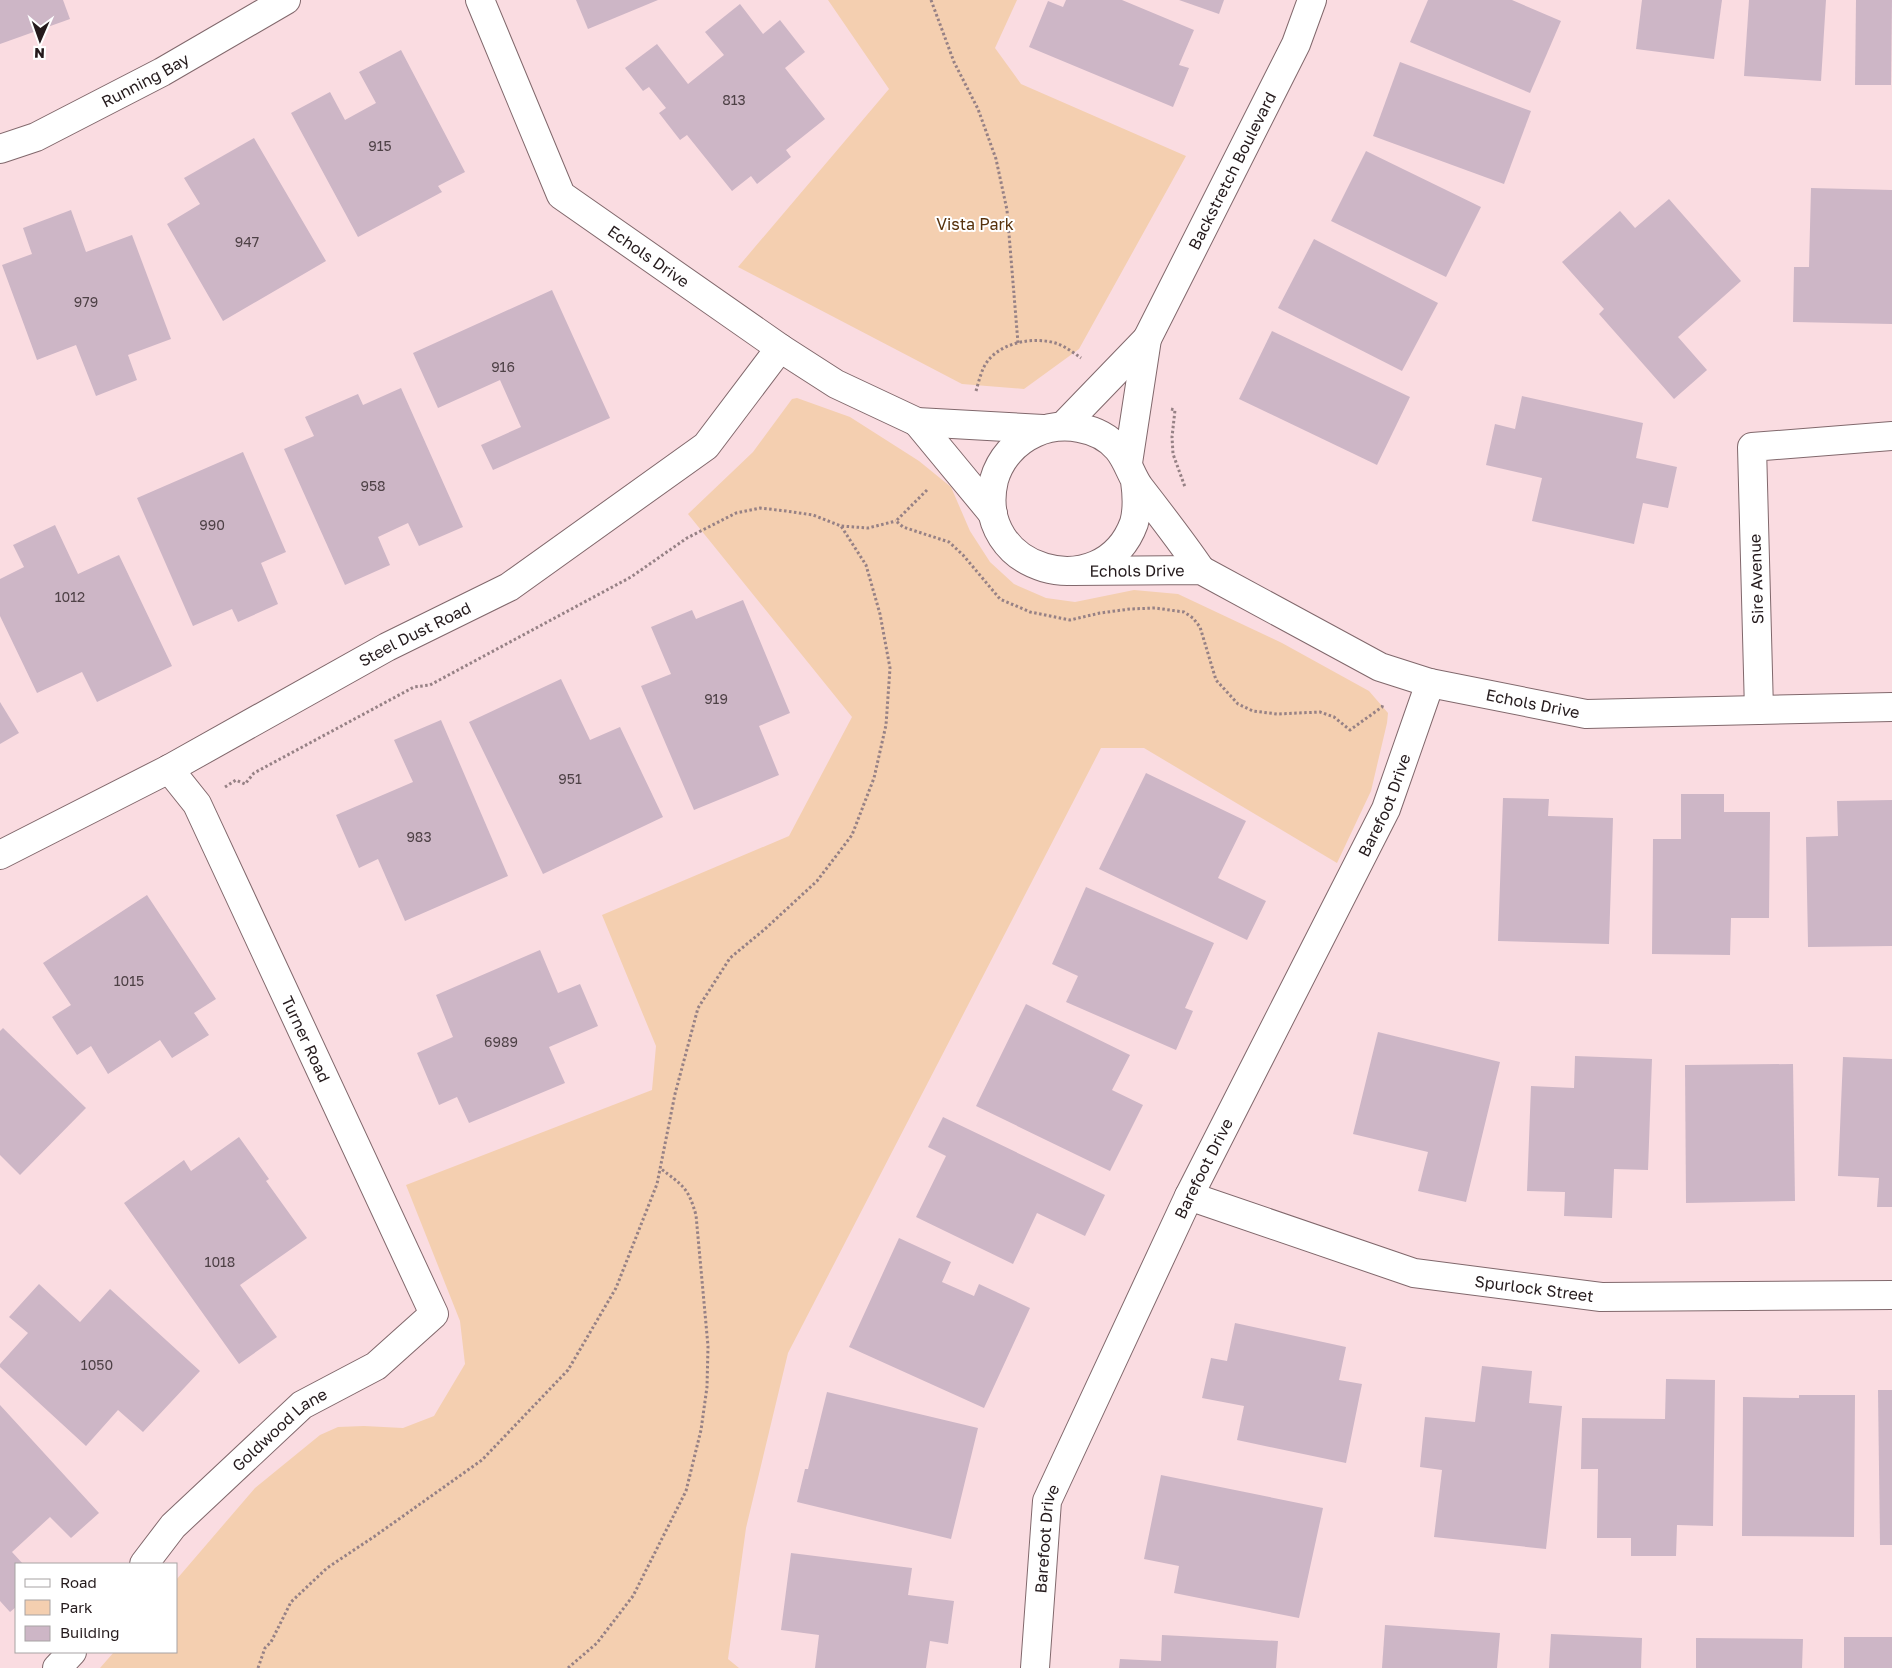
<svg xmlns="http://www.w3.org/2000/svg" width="1892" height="1668" font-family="'Golos Text',sans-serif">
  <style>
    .green { fill: #f4cfb0 }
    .building { fill: #cdb6c6 }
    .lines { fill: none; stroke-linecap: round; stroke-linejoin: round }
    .minor-casing { stroke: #81686c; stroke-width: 30 }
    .path { stroke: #968185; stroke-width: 3; stroke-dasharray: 2.5 2.5; stroke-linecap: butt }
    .minor { stroke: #fff; stroke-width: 28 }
    .labels { text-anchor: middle; stroke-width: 4; stroke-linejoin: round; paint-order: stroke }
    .number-label { font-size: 14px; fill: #4e4146 }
    .street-label { font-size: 16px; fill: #241a1c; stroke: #fff }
    .park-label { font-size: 16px; fill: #57320c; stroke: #fff }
  </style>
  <rect width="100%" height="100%" fill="#fadce1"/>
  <g class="green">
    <polygon points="828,0 1017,0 995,48 1021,84 1186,156 1079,349 1024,389 962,384 738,267 889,89"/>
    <polygon points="797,398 850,417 919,461 951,487 970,531 990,562 1014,584 1046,598 1075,602 1134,590 1178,594 1282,643 1369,691 1388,713 1387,723 1371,791 1337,863 1144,748 1101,748 788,1353 746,1528 728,1659 739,1668 100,1668 114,1652 176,1652 176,1580 255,1488 320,1435 338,1427 364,1426 403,1428 434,1416 465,1364 460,1321 406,1185 652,1090 656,1046 602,915 789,836 852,717 688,514 753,452 792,399"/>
  </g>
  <g class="building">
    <polygon points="0,0 63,0 70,19 0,44"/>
    <polygon points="576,0 658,0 588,29"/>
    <polygon points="1066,0 1122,0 1194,30 1179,65 1189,68 1173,107 1029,47 1048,1 1063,7"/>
    <polygon points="1179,0 1224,0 1219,14"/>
    <polygon points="1428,0 1512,0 1561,21 1530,93 1410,42"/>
    <polygon points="1642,0 1722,0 1714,59 1636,49"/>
    <polygon points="1749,0 1826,0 1821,81 1744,76"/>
    <polygon points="1856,0 1892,0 1891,85 1855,85"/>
    <polygon points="740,4 763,34 780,20 805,52 785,68 825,119 786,150 791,157 757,184 751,176 732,191 687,135 680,140 659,113 666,108 649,87 643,91 625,68 657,44 688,84 724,55 705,32"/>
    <polygon points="401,50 465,172 438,186 442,192 358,237 291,113 330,92 345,120 376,103 359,72"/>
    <polygon points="1400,62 1531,111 1504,184 1373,136"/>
    <polygon points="254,138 326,261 223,321 167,224 200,204 184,178"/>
    <polygon points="1366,151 1481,207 1446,277 1331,221"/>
    <polygon points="1811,188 1892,190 1892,324 1793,322 1794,267 1809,267"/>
    <polygon points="1669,199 1741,281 1678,337 1707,370 1674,399 1599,314 1604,309 1562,262 1620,211 1635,228"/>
    <polygon points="71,210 86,252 132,235 171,339 128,355 137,380 96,396 76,345 37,360 2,265 32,254 23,228"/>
    <polygon points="1314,239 1438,303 1402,371 1278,308"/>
    <polygon points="552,290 610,418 493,470 481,445 521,427 500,380 438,408 413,353"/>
    <polygon points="1272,331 1410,397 1377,465 1239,399"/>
    <polygon points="401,388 463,527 419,546 408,523 378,537 390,565 345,585 284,449 314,436 305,417 358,394 363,405"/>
    <polygon points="1522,396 1643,423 1636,458 1677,467 1668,508 1643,503 1634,544 1532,521 1542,478 1486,465 1495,424 1515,429"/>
    <polygon points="243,452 286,552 261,563 278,604 238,622 232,609 193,626 137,498"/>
    <polygon points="55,525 78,574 119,555 172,666 97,702 82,672 37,693 0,616 0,579 24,567 13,545"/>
    <polygon points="743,600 790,713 759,726 779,775 694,810 641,686 671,674 651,627 692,610 696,619"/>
    <polygon points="561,679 590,740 620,727 663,817 543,874 469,722"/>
    <polygon points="0,702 19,733 0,744"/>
    <polygon points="441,720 508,876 405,921 378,859 359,868 336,815 413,782 394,740"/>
    <polygon points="1146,773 1246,821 1218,878 1266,901 1247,940 1099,869"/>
    <polygon points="1681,794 1724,794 1724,812 1770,812 1769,918 1731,918 1730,955 1652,954 1653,839 1681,839"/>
    <polygon points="1503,798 1549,799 1548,816 1613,818 1609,944 1498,941"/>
    <polygon points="1892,800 1892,946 1808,947 1806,837 1838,836 1837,801"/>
    <polygon points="1086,887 1214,943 1185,1008 1193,1011 1176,1050 1066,1002 1078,976 1052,964"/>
    <polygon points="147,895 216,999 194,1013 209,1035 172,1058 160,1040 108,1074 91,1046 77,1055 52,1017 71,1005 43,963"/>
    <polygon points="540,950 558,993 580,984 598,1026 549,1047 565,1083 469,1123 457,1097 439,1105 417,1053 453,1037 436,995"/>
    <polygon points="1026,1004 1130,1055 1112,1090 1143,1105 1110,1171 976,1106"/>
    <polygon points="3,1028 86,1108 20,1175 0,1155 0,1031"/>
    <polygon points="1378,1032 1500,1062 1466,1202 1418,1191 1428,1152 1353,1134"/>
    <polygon points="1575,1056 1652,1059 1648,1170 1614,1169 1612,1218 1564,1216 1565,1192 1527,1191 1531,1086 1574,1088"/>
    <polygon points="1843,1057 1892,1059 1892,1207 1877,1207 1879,1178 1838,1176"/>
    <polygon points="1793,1064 1795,1201 1686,1203 1685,1065"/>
    <polygon points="943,1117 1105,1195 1085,1236 1037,1213 1013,1264 916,1217 946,1156 928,1147"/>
    <polygon points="239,1137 269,1179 266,1181 307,1238 240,1285 277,1337 239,1364 124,1203 184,1160 191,1171"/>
    <polygon points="899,1238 951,1262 942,1282 974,1296 979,1284 1030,1308 984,1408 849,1347"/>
    <polygon points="39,1284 80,1322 110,1289 200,1371 143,1432 118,1410 86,1446 0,1367 0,1364 28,1333 9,1317"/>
    <polygon points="1235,1323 1346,1347 1339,1380 1362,1384 1346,1463 1237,1440 1244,1406 1202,1398 1211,1358 1227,1361"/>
    <polygon points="1482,1366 1532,1371 1529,1403 1562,1406 1546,1549 1434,1537 1442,1470 1420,1467 1425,1417 1475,1422"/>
    <polygon points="1666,1379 1715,1380 1713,1526 1677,1525 1676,1556 1631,1556 1631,1538 1597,1538 1598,1469 1581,1469 1582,1418 1665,1419"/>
    <polygon points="1878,1390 1892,1390 1892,1545 1880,1545"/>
    <polygon points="827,1392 978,1428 951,1539 797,1502 805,1469 808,1469"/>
    <polygon points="1799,1395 1855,1395 1854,1537 1742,1536 1743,1397 1799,1398"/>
    <polygon points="0,1405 99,1513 71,1538 50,1517 12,1552 23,1564 16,1564 16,1607 10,1612 0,1601"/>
    <polygon points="1161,1475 1323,1508 1299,1618 1174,1593 1179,1566 1144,1559"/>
    <polygon points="791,1553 912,1568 908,1595 954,1601 948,1644 930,1641 926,1668 815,1668 819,1635 781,1630"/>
    <polygon points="1385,1625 1500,1633 1497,1668 1382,1668"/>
    <polygon points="1551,1634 1642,1638 1641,1668 1549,1668"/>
    <polygon points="1162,1635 1278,1641 1276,1668 1119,1668 1120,1659 1161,1661"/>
    <rect x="1844" y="1637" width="48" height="31"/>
    <polygon points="1696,1638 1803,1639 1802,1668 1696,1668"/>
  </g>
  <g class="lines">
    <defs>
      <g id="minor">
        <path id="s1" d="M480,0L561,195L780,348L836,384L917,422L1043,429"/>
        <path id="s2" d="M0,149L36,137L162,72L286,0"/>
        <polyline points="917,422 993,514"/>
        <polyline points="1063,426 1147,339"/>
        <path id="s3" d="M1128,463L1147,339L1296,44L1312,0"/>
        <path d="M1135,481C1137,495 1138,509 1134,523C1103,608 972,571 994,480C1000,459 1015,442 1035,433C1061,421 1099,426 1118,449C1128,461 1131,476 1140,488C1161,515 1182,542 1201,570"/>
        <path id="s4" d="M1072,571L1201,570L1380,667L1430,683L1586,714L1892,707"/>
        <polyline points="1759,710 1752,447 1892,436"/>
        <path id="s5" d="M0,855L169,769L387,647L509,587L706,446L780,348"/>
        <path id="s6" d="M1189,1196L1414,1273L1601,1297L1892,1295"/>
        <path id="s7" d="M144,1564L173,1526L302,1405L376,1366L434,1314L197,804L169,769"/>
        <polyline points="57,1668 72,1652"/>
        <path id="s8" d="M1035,1668L1047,1501L1189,1196L1386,809L1430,683"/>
      </g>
    </defs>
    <use href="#minor" class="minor-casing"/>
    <g class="path">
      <polyline points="931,0 954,62 978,109 996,159 1007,210 1018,343"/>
      <path d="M976,391C978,384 980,376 983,369C994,343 1034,335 1058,344C1066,347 1074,353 1081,358"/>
      <polyline points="1171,409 1175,410 1172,437 1173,454 1185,487"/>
      <polyline points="927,490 896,521 903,527 949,542 963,555 1000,599 1030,612 1070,620 1100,613 1130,609 1155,608 1184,612 1193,618 1200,627 1216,680 1238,704 1253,711 1277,714 1320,712 1334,717 1350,730 1382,707 1383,704"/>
      <polyline points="225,787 236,780 245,784 254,773 414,687 430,685 631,577 687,538 736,513 760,508 786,511 813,515 841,526 868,528 896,521"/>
      <polyline points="258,1668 265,1648 271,1642 291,1602 327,1568 375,1536 482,1460 568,1370 616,1288 657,1184 675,1094 698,1008 730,958 765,929 817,881 852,835 874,778 886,725 890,668 880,614 866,565 841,526"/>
      <path d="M568,1668L597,1643L633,1596L686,1491L701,1430L707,1387L708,1346L696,1215C688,1187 683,1186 660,1168"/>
    </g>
    <use href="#minor" class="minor"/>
  </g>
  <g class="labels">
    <g class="number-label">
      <text x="734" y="105">813</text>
      <text x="380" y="151">915</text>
      <text x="247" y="247">947</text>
      <text x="86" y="307">979</text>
      <text x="503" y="372">916</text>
      <text x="373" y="491">958</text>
      <text x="212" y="530">990</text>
      <text x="70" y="602">1012</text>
      <text x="716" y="704">919</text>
      <text x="570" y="784">951</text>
      <text x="419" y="842">983</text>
      <text x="129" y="986">1015</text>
      <text x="501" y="1047">6989</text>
      <text x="220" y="1267">1018</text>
      <text x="97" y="1370">1050</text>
    </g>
    <g class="street-label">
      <text dy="6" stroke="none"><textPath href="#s2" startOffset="161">Running Bay</textPath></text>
      <text dy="6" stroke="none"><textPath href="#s3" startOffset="314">Backstretch Boulevard</textPath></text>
      <text dy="6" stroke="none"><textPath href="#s1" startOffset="318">Echols Drive</textPath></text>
      <text dy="6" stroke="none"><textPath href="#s4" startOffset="65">Echols Drive</textPath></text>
      <text transform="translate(1756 579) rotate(-92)" y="6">Sire Avenue</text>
      <text dy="6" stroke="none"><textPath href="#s5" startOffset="470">Steel Dust Road</textPath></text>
      <text dy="6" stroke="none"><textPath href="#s4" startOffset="490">Echols Drive</textPath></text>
      <text dy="6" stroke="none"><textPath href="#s8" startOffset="941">Barefoot Drive</textPath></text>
      <text transform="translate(306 1039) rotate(65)" y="6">Turner Road</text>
      <text dy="6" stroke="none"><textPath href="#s8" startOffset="535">Barefoot Drive</textPath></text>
      <text dy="6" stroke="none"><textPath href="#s6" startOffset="359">Spurlock Street</textPath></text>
      <text dy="6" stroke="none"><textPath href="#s7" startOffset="192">Goldwood Lane</textPath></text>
      <text dy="6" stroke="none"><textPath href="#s8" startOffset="130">Barefoot Drive</textPath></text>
    </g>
    <g class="park-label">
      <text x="975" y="230">Vista Park</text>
    </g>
  </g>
  <rect x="15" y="1563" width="162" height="90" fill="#ffffff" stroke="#a7a3a4"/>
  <rect x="25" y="1579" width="25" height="8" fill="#ffffff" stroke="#a7a3a4"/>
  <text x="60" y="1588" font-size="15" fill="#241a1c">Road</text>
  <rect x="25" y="1600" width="25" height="15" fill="#f4cfb0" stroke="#a7a3a4"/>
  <text x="60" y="1613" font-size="15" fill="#241a1c">Park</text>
  <rect x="25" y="1626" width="25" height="15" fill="#cdb6c6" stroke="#a7a3a4"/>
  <text x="60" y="1638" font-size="15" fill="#241a1c">Building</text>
  <g transform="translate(40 40) rotate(182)" stroke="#ffffff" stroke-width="4" paint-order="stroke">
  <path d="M0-4L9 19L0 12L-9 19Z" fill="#241a1c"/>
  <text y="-8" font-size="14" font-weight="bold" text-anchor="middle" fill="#241a1c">N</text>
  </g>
</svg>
